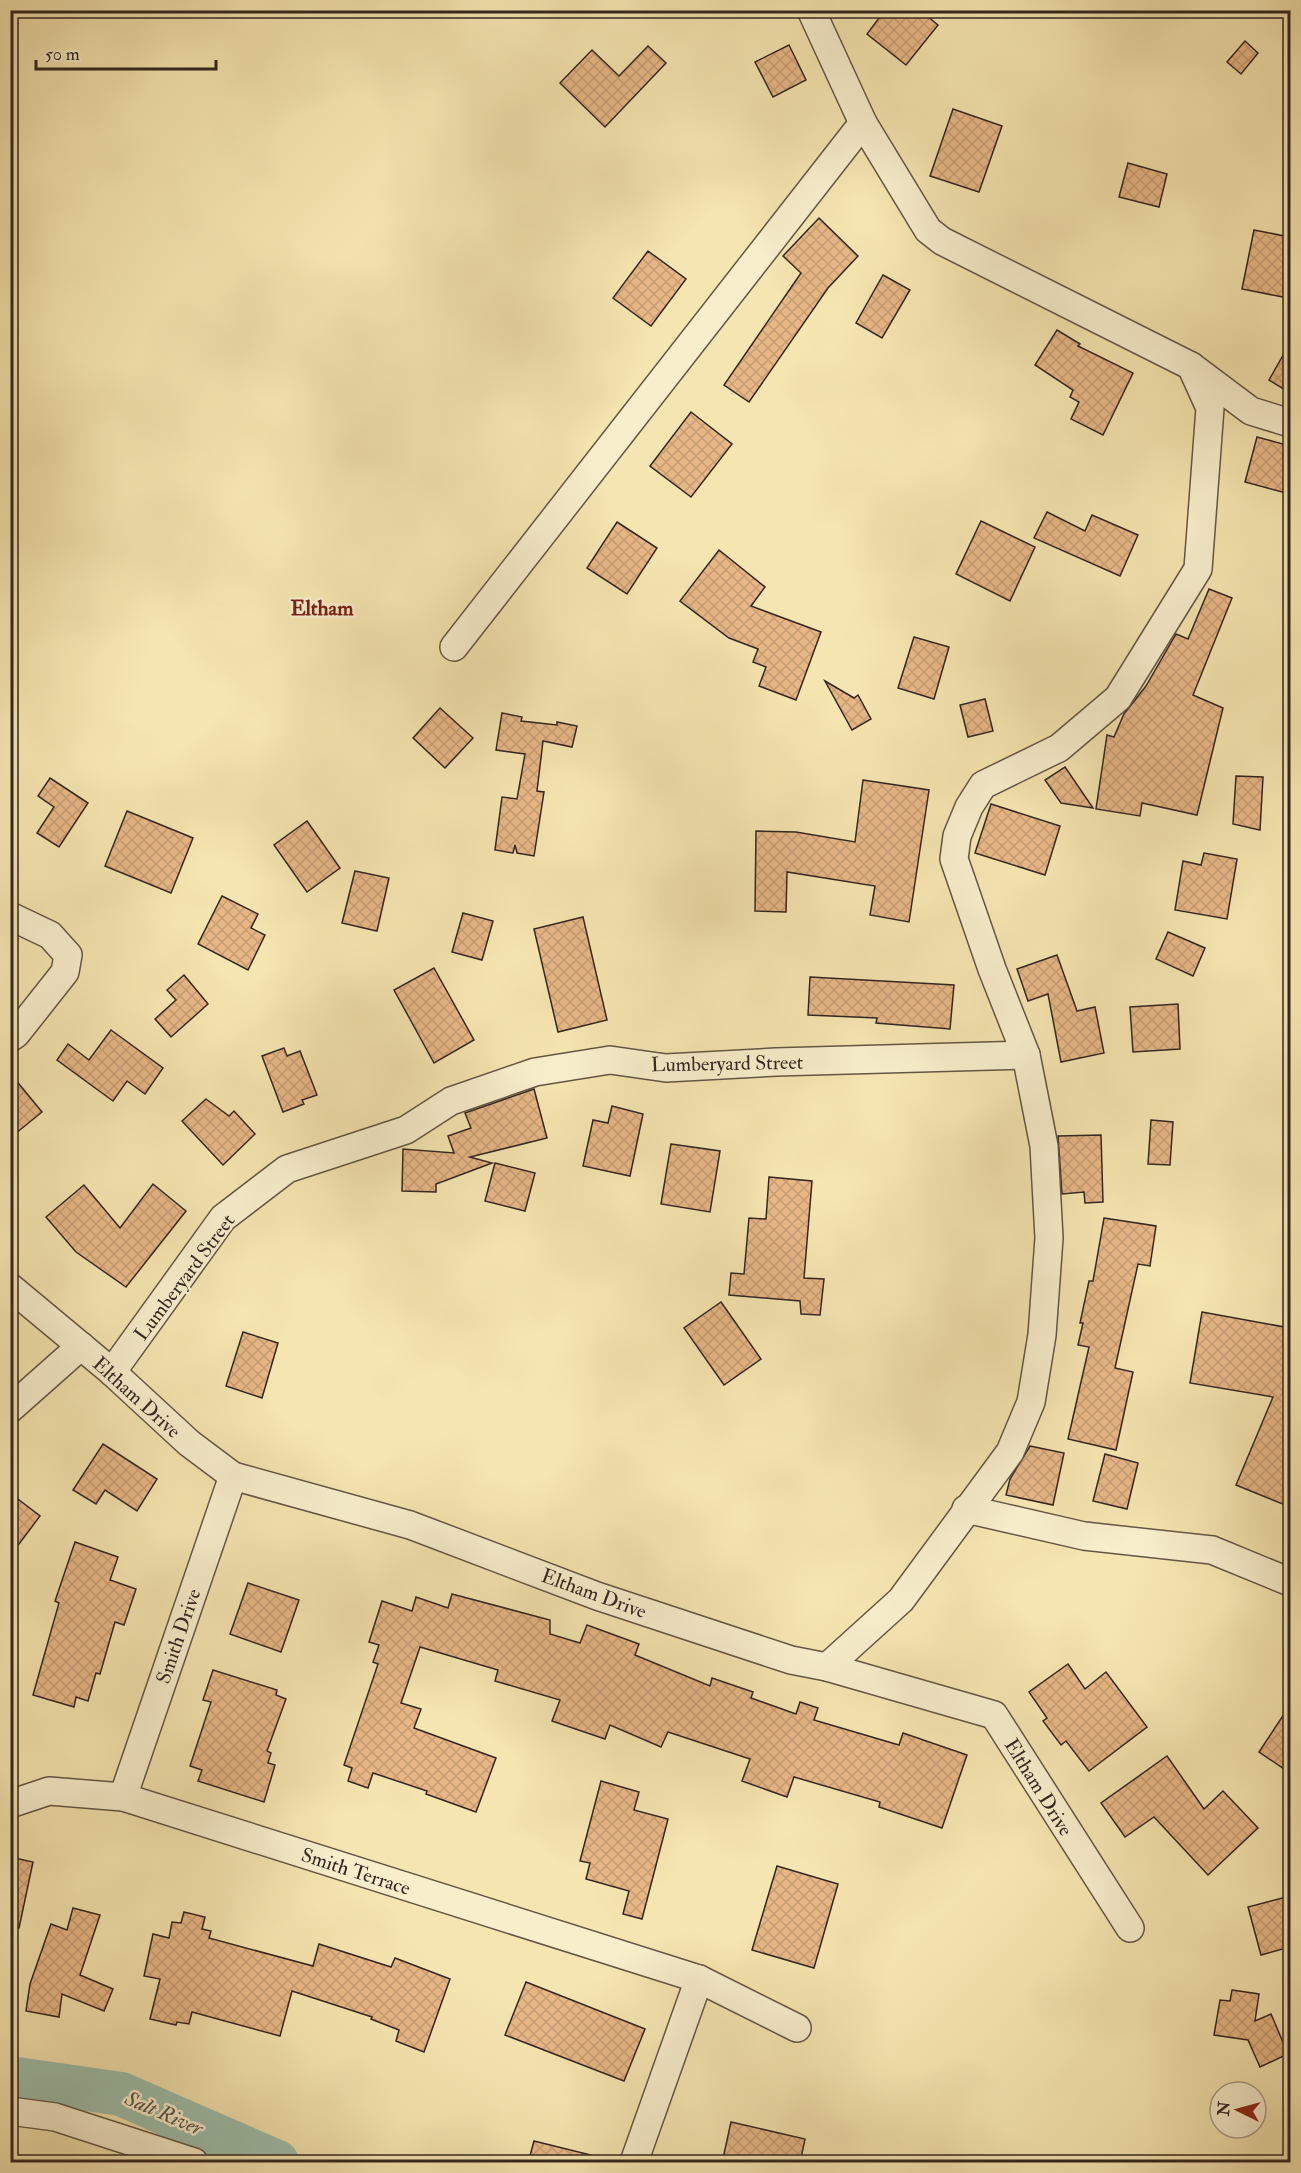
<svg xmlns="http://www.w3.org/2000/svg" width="1301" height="2173" font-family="'IM FELL Double Pica',serif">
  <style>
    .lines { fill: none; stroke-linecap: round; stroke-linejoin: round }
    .river { stroke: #9cbfab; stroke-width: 44 }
    .building { fill: url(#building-cross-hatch); stroke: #332621; stroke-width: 1.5 }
    .minor-casing { stroke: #645645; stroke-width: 30 }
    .minor { stroke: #f8eecc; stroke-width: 27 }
    .labels { text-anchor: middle; stroke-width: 5; stroke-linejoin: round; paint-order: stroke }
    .street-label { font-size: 20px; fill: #332621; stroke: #f8eecc }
    .neighbourhood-label { font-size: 21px; font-weight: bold; fill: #7a1f14; stroke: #f8eecc }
    .water-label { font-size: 21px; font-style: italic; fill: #52544a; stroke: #f8eecc }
  </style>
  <defs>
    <pattern id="building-cross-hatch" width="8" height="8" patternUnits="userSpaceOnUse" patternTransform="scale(1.5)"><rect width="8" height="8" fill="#e7b786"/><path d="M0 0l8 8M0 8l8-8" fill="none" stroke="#c79d73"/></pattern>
  </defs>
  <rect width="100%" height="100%" fill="#f5e5b0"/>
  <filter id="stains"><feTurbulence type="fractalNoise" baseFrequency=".00333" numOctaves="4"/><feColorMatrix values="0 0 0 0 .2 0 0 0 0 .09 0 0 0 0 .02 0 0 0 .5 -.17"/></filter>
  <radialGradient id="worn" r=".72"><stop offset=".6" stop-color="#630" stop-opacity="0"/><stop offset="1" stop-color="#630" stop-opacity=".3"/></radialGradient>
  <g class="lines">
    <polyline class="river" points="10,2078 121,2094 277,2162"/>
  </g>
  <g class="building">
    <polygon points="885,10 920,10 938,25 906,65 867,34"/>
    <polygon points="1245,41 1258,53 1241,74 1227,62"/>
    <polygon points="789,45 806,80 773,97 755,62"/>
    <polygon points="648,46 666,63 605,127 560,83 592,50 619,76"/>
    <polygon points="953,109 1002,126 979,192 930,176"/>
    <polygon points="1128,163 1167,174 1159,207 1119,197"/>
    <polygon points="819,218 858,256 828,288 749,402 724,385 801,273 783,256"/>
    <polygon points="1254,230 1290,237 1288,298 1242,289"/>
    <polygon points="648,251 686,279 651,326 613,298"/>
    <polygon points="883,275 910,290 882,338 856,323"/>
    <polygon points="1057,330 1080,344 1078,346 1133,373 1103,435 1071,419 1079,402 1070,397 1073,390 1035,365"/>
    <polygon points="1290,343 1290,393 1269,380"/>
    <polygon points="691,412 732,444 691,497 650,466"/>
    <polygon points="1257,437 1290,446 1290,494 1245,482"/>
    <polygon points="1047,512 1085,531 1092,515 1138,535 1120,576 1034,538"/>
    <polygon points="981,521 1035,547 1010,601 956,574"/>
    <polygon points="617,522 657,548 627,594 587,568"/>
    <polygon points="719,550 765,587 751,606 821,632 796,700 759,686 766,667 753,662 758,649 729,638 680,601"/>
    <polygon points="1209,589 1232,598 1193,695 1223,708 1197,815 1142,803 1140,816 1096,809 1107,735 1114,737 1124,714 1146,686 1176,634 1188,639"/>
    <polygon points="914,637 949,647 934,699 898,688"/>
    <polygon points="825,681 854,698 858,695 871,719 852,730"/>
    <polygon points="985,699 993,731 968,737 960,705"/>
    <polygon points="440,708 473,738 445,768 413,738"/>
    <polygon points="502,713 522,717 521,721 557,725 557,722 577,726 572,747 543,741 537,791 544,792 534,856 517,853 515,845 513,853 495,850 502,797 517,799 525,754 496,750"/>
    <polygon points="1065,767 1093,808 1061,803 1045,780"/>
    <polygon points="1236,776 1263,777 1260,830 1233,824"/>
    <polygon points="50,778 88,803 59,847 37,833 54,807 38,796"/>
    <polygon points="863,780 929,790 909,922 870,915 875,886 787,872 786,912 755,911 756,831 796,832 855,842"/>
    <polygon points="991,804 1060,826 1045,875 975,853"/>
    <polygon points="127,811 193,838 171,893 105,866"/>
    <polygon points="307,821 340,868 307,892 274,845"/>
    <polygon points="1204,853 1237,859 1227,919 1175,910 1183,861 1201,865"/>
    <polygon points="355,871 389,878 377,931 342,923"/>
    <polygon points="222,896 258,914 251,928 265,935 248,970 198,944"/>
    <polygon points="463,913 493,921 482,960 452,952"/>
    <polygon points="583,917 607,1020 558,1032 534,929"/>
    <polygon points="1168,932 1205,948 1193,976 1156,959"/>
    <polygon points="1057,955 1077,1011 1095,1007 1104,1053 1061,1062 1048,994 1028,1001 1017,969"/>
    <polygon points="434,968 474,1040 434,1063 394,990"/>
    <polygon points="184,975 208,1004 171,1037 155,1019 176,1000 167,990"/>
    <polygon points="810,977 954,985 950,1029 876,1023 877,1018 808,1015"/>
    <polygon points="1178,1004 1180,1049 1133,1052 1130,1007"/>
    <polygon points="111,1030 163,1068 145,1094 127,1081 113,1101 57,1060 68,1044 89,1060"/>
    <polygon points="284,1048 287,1056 300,1051 317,1095 302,1100 304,1104 283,1112 262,1056"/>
    <polygon points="10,1073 42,1112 10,1138"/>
    <polygon points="534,1089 547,1138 470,1157 492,1163 436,1184 436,1192 402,1191 403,1149 454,1153 448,1136 471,1128 465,1113"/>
    <polygon points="206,1099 229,1116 234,1111 255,1134 223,1165 182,1121"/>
    <polygon points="612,1106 643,1114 630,1176 583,1166 593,1120 608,1123"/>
    <polygon points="1151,1120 1173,1122 1170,1165 1148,1164"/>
    <polygon points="1101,1135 1103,1202 1085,1203 1084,1192 1062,1194 1058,1136"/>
    <polygon points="671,1144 720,1151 710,1212 661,1204"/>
    <polygon points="495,1163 535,1173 525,1211 485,1201"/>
    <polygon points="769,1177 812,1181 804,1278 824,1279 820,1315 801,1314 800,1301 729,1295 731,1273 744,1274 749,1218 766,1219"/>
    <polygon points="153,1184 186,1211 126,1287 76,1252 46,1217 84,1185 120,1228"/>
    <polygon points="1104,1218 1156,1226 1150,1266 1138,1264 1115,1368 1133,1372 1116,1450 1068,1439 1089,1347 1078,1345 1083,1323 1080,1323 1089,1281 1093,1281"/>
    <polygon points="721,1302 761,1359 724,1385 684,1328"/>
    <polygon points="1202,1312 1290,1328 1290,1507 1236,1485 1273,1397 1190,1383"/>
    <polygon points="243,1332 278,1343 262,1398 226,1386"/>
    <polygon points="103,1444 157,1479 137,1511 105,1490 96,1504 73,1490"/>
    <polygon points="1030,1446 1064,1453 1053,1505 1006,1495 1010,1479"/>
    <polygon points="1105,1454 1138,1463 1127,1509 1093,1501"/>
    <polygon points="10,1493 40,1516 10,1556"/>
    <polygon points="75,1542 118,1557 110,1580 136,1589 124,1625 115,1622 100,1674 96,1673 88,1701 76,1697 74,1707 33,1695 59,1603 55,1601"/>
    <polygon points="248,1583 299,1600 281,1652 230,1634"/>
    <polygon points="452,1594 550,1620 550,1634 580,1643 587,1625 639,1644 635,1655 710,1686 712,1678 753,1692 751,1698 796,1714 800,1702 818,1708 814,1720 899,1745 903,1733 967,1755 942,1828 879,1807 880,1802 794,1777 787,1797 742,1781 750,1759 668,1732 661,1747 610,1725 605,1739 552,1721 560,1700 495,1681 498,1670 420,1647 401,1703 421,1709 414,1728 496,1758 476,1812 426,1794 427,1791 373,1773 368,1788 348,1781 352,1768 344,1765 378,1664 373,1662 379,1645 369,1642 382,1601 412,1611 416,1597 448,1608"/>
    <polygon points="1068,1664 1085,1689 1106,1672 1147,1727 1089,1771 1066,1741 1061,1745 1043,1721 1047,1718 1029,1692"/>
    <polygon points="213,1670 277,1690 276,1695 286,1699 267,1751 271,1753 268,1763 275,1765 264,1802 198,1781 202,1770 190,1766 211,1702 203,1700"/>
    <polygon points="1290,1705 1290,1773 1259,1752"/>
    <polygon points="1167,1756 1204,1809 1223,1791 1258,1828 1208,1875 1154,1817 1125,1837 1101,1803"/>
    <polygon points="601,1781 639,1792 634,1810 668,1819 642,1919 623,1914 629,1891 586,1879 590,1863 580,1861"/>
    <polygon points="10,1857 33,1862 19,1928 10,1927"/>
    <polygon points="777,1866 838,1884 814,1968 752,1950"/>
    <polygon points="1290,1896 1290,1947 1261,1955 1248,1907"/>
    <polygon points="73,1908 100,1915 80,1975 113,1989 104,2011 62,1994 59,2017 26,2011 30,1984 51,1924 67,1930"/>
    <polygon points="184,1912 205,1917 202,1929 211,1931 209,1938 313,1966 319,1944 391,1967 395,1958 450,1979 424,2052 396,2041 399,2030 371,2019 372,2017 292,1991 280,2036 192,2012 189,2024 177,2022 176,2025 150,2019 160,1979 144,1976 153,1934 169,1938 172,1922 181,1923"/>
    <polygon points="526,1982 645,2029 624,2081 505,2035"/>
    <polygon points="1232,1990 1259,1994 1255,2021 1271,2014 1288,2054 1260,2067 1248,2040 1214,2035 1220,2000 1230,2001"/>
    <polygon points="731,2122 805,2139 800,2163 722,2163"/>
    <polygon points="534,2141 591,2155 591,2163 528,2163"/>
  </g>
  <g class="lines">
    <defs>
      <g id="minor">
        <polyline points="811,10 863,123 928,230 942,241 1191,366"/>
        <polyline points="454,647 863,123"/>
        <polyline points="10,916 50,935 68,955 65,972 16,1034 10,1038"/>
        <polyline points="10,1287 112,1372 189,1443 233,1476 410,1525 597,1596 791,1660 827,1667 994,1715 1130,1928"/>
        <polyline points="112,1372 223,1218 287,1169 406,1130 451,1101 535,1072 610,1060 666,1068 776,1062 1026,1055"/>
        <polyline points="10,1409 81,1346"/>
        <polyline points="966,1509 1084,1536 1212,1550 1290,1582"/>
        <polyline points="827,1667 901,1600 1010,1452 1031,1402 1042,1335 1049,1238 1044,1146 1026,1055 992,969 954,859 957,836 969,807 983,785 1059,748 1118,698 1198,569 1210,408 1191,366 1251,411 1290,423"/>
        <polyline points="123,1797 233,1476"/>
        <polyline points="10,1804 49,1791 123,1797 699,1979 797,2028"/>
        <polyline points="10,2111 55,2117 194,2162"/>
        <polyline points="634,2162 699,1979"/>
      </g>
    </defs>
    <use href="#minor" class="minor-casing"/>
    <use href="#minor" class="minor"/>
  </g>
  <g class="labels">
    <g class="street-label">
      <text transform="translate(727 1063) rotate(-1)" y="7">Lumberyard Street</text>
      <text transform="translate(184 1277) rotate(-53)" y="7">Lumberyard Street</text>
      <text transform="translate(137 1397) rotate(42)" y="7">Eltham Drive</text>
      <text transform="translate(594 1593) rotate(20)" y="7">Eltham Drive</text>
      <text transform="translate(178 1636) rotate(-71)" y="7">Smith Drive</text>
      <text transform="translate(1039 1787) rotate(58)" y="7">Eltham Drive</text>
      <text transform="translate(356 1871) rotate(18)" y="7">Smith Terrace</text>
    </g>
    <g class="neighbourhood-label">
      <text x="322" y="615">Eltham</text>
    </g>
    <g class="water-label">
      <text transform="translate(164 2113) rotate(23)" y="7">Salt River</text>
    </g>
  </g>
  <rect width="1301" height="2173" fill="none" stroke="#f5e5b0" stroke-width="36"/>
  <rect x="12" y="12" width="1277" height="2149" fill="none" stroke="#332621" stroke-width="3"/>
  <rect x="18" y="18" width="1265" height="2137" fill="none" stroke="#332621" stroke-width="1.5"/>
  <g transform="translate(1238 2110) rotate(275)"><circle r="28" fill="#f8eecc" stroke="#a99e88" stroke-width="1.5"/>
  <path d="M0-4.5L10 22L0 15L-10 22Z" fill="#8f2418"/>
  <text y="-9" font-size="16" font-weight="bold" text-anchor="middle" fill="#332621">N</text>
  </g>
  <path d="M36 60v9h180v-9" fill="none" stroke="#332621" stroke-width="3"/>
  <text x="45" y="60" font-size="18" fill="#332621" stroke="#f8eecc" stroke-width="4.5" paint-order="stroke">50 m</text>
  <rect width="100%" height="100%" filter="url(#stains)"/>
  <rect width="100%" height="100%" fill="url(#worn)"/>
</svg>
